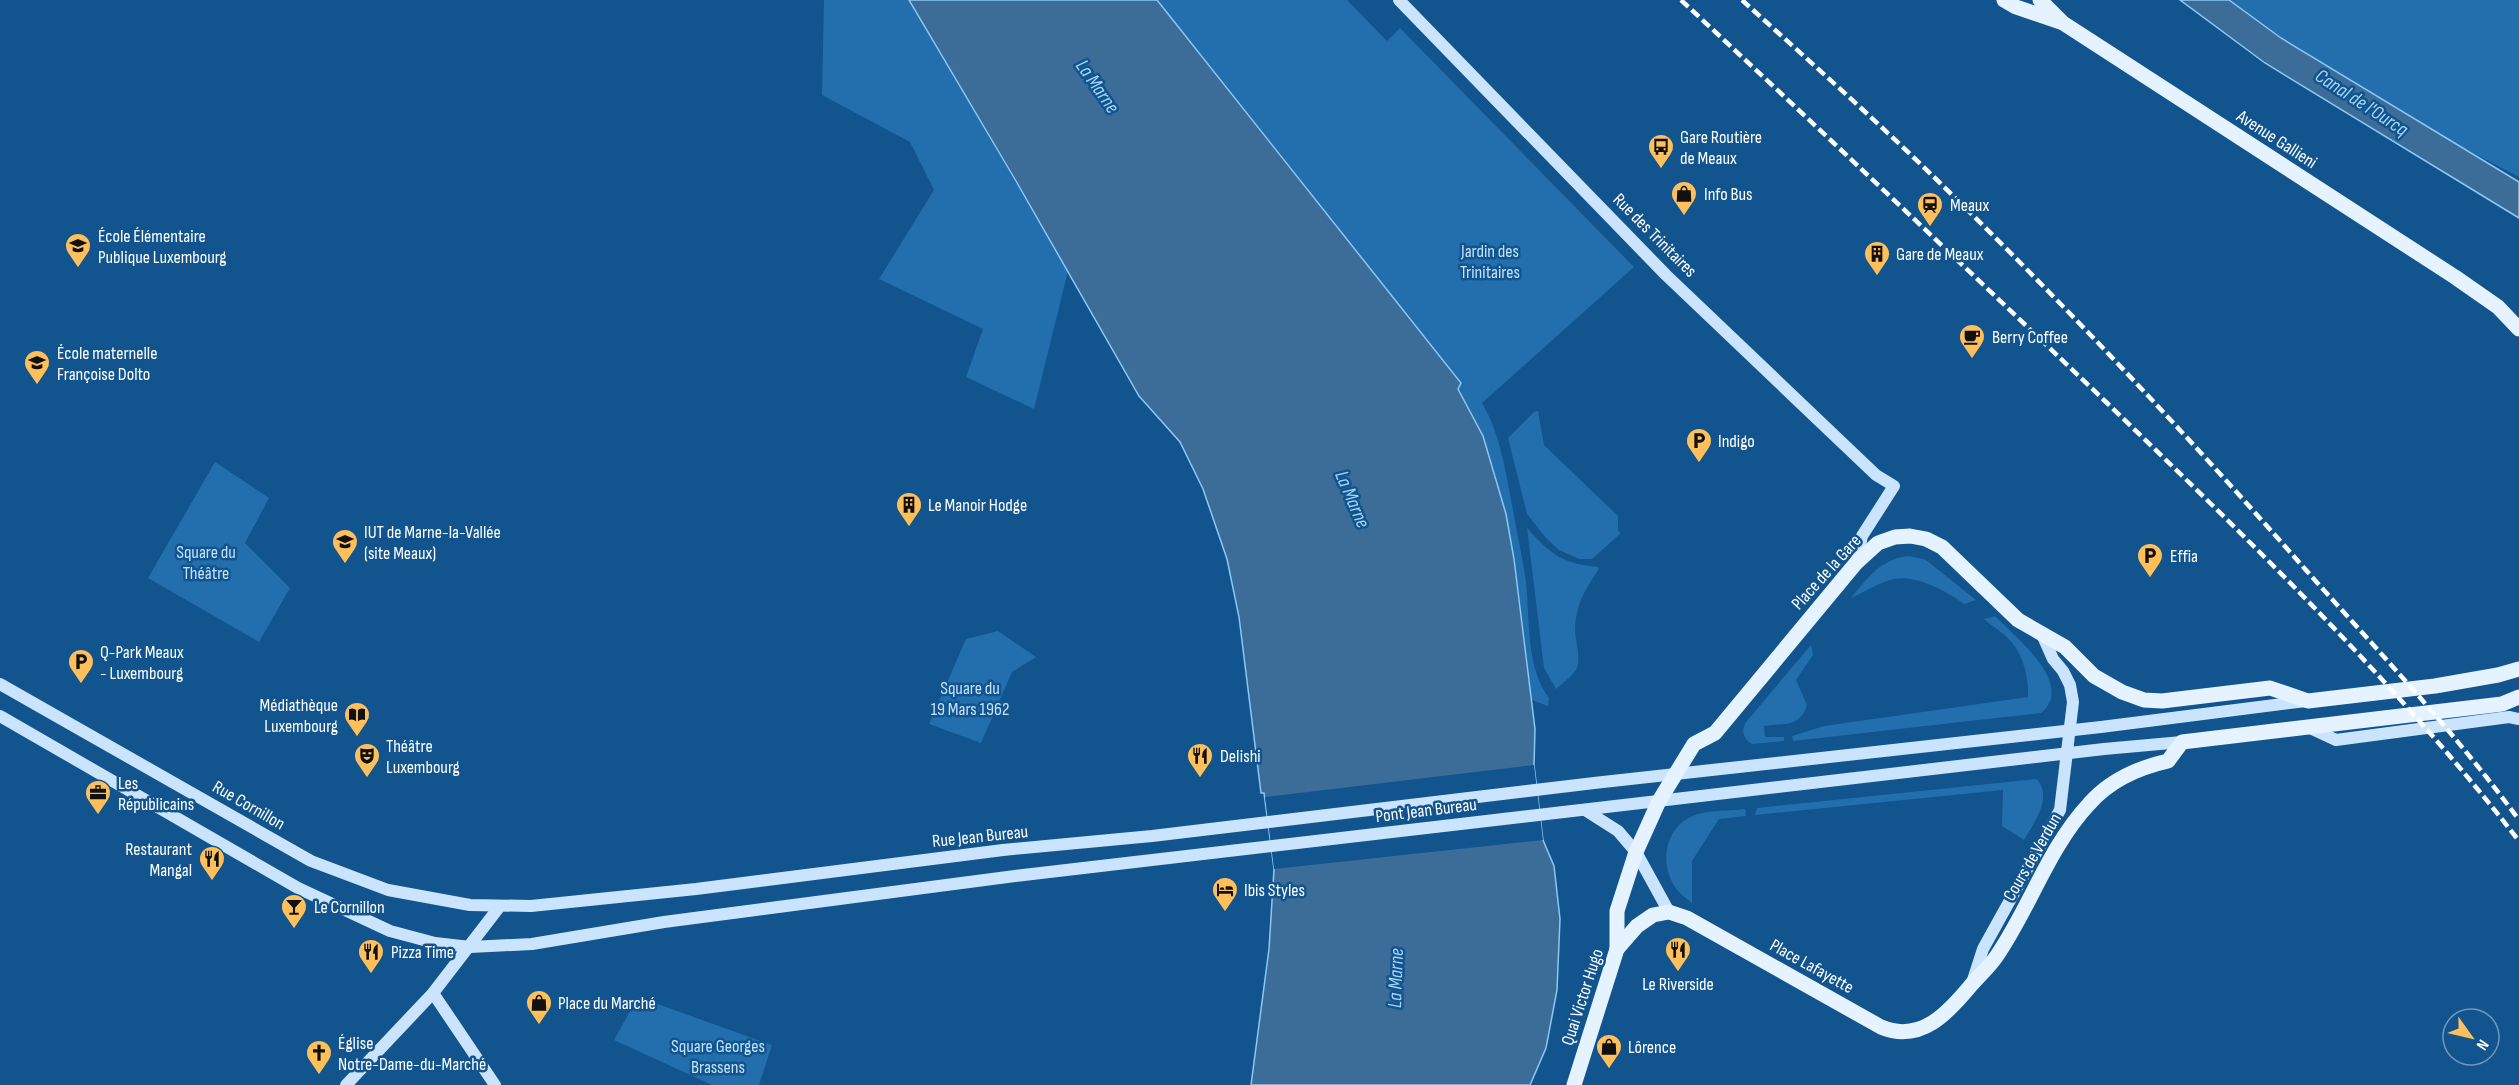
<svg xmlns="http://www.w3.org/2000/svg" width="2519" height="1085" font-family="'Sofia Sans Condensed',sans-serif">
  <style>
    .green { fill: #236ead }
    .water { fill: #3c6d98; stroke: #8cc7f6; stroke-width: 1.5 }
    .pier { fill: #11548e }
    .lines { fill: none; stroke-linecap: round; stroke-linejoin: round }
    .secondary { stroke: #c9e4fc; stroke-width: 12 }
    .primary { stroke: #e5f2ff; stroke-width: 15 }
    .rail { stroke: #fff; stroke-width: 4.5; stroke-dasharray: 10 4.5; stroke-linecap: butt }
    .labels { text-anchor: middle; stroke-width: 5; stroke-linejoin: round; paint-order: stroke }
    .poi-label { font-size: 18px; fill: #fff; stroke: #11548e; text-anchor: start }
    .street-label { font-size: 18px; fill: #fff; stroke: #11548e }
    .park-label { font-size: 18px; fill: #c1e2fd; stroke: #11548e }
    .water-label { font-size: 20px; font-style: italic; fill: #a6d4f9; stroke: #11548e }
  </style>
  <rect width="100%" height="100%" fill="#11548e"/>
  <g class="green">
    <polygon points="824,0 909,0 1068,271 1034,409 966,377 983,329 879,279 934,190 910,142 822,95"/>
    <path d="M1157,0H1347L1387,41L1400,28L1634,267L1482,403C1501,435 1506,474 1513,510C1517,534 1523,558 1526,583C1530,620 1526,668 1549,698L1548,706L1532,700C1521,612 1514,522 1483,438C1477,421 1467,405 1458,389L1461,383Z"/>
    <polygon points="2229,0 2519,0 2519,177 2284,54"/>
    <polygon points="1538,411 1544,445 1618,516 1618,531 1621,533 1592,559 1579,559 1559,550 1546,538 1527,514 1508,438 1534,412"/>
    <polygon points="215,462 269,498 245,543 290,588 259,642 148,578"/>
    <path d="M1527,528C1550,554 1563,564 1598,567L1599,569C1586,587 1575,607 1575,629C1575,640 1582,660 1576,670C1571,677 1562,684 1556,689L1544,668Z"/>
    <path d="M1909,556L1926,560L1976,600L1964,604C1949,592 1915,574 1894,579C1880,582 1864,592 1851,598C1868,578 1880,559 1909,556Z"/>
    <path d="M1995,616C2015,637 2076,684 2041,713L1793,741L1792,736L1824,726L2028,697C2029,680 2024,658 2013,644C2006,634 1993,627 1984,619Z"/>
    <polygon points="998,631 1036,657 1012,672 981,743 929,724 966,639"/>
    <path d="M1811,645L1813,655L1796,680L1807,705C1800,728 1784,723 1764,726L1765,737H1784V741L1752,744C1743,738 1741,731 1746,722Z"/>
    <path d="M2037,779C2053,798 2034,823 2024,840L2002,826L2003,790L1755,815L1757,808Z"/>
    <path d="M1745,809L1746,816L1719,819L1692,861V903C1686,898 1679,893 1675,887C1658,861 1666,823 1698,814C1712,810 1730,811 1745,809Z"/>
    <polygon points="638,997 772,1045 759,1085 712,1085 614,1040"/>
  </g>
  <g class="water">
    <polygon points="909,0 1157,0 1461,383 1458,389 1483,436 1506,514 1514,559 1535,729 1534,765 1543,840 1554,866 1560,919 1557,990 1546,1048 1530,1085 1251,1085 1269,949 1274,869 1264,793 1261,793 1239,617 1227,559 1203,489 1180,442 1139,396 1016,181"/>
    <polygon points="2180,0 2229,0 2281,38 2519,182 2519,218 2265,63"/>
  </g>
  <polygon class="pier" points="1534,765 1543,840 1274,869 1265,797"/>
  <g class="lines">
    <g class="secondary">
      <polyline points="1399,0 1666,275 1876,475 1894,486 1862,536 1856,563"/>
      <polyline points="0,684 311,861 388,890 470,905 531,906 696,889 1003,850 1152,836 1594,783 2101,727 2306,701"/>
      <polyline points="0,716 298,888 390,931 435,943 470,947 532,944 664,922 1015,876 2104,749 2182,742"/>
      <polyline points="2308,727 2336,740 2509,717 2519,719"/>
      <polyline points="1585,810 1618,831 1636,852 1669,912"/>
      <polyline points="1972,983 1983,949 2060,810 2073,702 2070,685 2063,671 2053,659 2041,632"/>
      <polyline points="433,993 495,1085"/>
      <polyline points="346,1085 433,993 500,906"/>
    </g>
    <g class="primary">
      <polyline points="2004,0 2016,7 2063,23 2455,277 2498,307 2519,329"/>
      <polyline points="2040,0 2061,21"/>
      <polyline points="1617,949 1617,911 1636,852 1659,801 1694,744 1715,733 1856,563 1878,543 1895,537 1910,536 1926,539 1942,547 2018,620 2065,647 2094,676 2122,692 2144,700 2162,701 2270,688 2308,701 2435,686 2498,675 2519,669"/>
      <path d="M1574,1085L1617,949L1637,926L1653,915L1669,912L1687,918L1881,1027C1921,1044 1949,1012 1972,984C1980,975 1989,967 1996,957C2030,908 2048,848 2089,804C2110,780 2137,768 2168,761L2182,742L2502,704L2519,697"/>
    </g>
    <g class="rail">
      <path d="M1681,0C1824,133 1965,267 2106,402C2251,542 2395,681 2519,841"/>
      <path d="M1742,0C1809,61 1877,121 1942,185C2068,308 2189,437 2305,569C2378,651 2454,731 2519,820"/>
    </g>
  </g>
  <defs>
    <symbol id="bus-pin" viewBox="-11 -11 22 30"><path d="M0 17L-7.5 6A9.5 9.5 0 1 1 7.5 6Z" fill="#ffc05b" stroke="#11548e"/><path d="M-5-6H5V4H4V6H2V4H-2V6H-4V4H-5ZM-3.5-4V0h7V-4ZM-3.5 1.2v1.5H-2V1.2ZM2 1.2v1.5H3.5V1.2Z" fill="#111"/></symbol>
    <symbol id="shop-pin" viewBox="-11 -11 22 30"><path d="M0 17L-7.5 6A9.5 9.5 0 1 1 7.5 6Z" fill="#ffc05b" stroke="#11548e"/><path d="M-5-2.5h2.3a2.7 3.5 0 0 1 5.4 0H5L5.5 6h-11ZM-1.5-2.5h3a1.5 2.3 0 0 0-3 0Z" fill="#111"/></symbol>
    <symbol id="station-pin" viewBox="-11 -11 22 30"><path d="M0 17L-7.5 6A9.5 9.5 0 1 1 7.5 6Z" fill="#ffc05b" stroke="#11548e"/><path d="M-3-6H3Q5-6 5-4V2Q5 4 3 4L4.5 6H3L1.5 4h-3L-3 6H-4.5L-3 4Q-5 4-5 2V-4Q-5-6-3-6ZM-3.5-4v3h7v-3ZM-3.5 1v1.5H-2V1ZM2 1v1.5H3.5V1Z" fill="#111"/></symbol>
    <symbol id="school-pin" viewBox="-11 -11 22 30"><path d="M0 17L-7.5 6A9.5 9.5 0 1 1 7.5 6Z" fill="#ffc05b" stroke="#11548e"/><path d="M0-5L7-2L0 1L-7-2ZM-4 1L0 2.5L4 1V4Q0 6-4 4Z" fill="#111"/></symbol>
    <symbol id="building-pin" viewBox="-11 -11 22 30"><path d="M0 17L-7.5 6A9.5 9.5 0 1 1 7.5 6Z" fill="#ffc05b" stroke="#11548e"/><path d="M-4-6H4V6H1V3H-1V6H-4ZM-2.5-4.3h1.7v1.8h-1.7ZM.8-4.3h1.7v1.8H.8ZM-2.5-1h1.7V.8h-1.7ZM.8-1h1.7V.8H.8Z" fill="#111"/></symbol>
    <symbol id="cafe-pin" viewBox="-11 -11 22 30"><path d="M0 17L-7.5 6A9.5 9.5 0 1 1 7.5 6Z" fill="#ffc05b" stroke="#11548e"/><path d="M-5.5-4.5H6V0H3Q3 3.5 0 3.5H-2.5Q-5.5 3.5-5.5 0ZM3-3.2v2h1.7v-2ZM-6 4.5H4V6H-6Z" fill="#111"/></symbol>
    <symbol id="parking-pin" viewBox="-11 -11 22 30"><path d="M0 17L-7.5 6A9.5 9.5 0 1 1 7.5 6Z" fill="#ffc05b" stroke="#11548e"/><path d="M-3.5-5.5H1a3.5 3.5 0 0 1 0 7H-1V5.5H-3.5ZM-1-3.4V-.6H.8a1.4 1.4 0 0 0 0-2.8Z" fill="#111"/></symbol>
    <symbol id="university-pin" viewBox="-11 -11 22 30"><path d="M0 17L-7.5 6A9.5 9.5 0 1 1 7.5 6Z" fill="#ffc05b" stroke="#11548e"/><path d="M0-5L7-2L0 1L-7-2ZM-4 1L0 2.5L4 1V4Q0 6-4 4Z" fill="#111"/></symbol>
    <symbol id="library-pin" viewBox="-11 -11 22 30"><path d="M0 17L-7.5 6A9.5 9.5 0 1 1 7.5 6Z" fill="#ffc05b" stroke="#11548e"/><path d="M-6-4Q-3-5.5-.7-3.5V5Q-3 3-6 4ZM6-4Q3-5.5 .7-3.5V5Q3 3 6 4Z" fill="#111"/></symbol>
    <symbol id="theatre-pin" viewBox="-11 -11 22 30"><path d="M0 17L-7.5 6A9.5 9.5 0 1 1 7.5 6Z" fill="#ffc05b" stroke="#11548e"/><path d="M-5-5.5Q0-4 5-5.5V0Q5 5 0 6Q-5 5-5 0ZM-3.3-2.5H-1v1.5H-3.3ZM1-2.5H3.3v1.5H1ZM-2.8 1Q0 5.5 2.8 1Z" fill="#111"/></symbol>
    <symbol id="restaurant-pin" viewBox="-11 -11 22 30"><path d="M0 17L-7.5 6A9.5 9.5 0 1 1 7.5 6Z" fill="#ffc05b" stroke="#11548e"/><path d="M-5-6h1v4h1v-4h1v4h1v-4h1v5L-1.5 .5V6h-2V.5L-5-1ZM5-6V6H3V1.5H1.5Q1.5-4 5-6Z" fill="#111"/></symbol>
    <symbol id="office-pin" viewBox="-11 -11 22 30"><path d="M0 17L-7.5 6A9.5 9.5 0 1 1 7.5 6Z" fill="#ffc05b" stroke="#11548e"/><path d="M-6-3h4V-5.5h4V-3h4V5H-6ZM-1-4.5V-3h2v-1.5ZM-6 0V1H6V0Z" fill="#111"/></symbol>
    <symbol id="hotel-pin" viewBox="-11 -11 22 30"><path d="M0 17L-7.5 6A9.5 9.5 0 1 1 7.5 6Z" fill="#ffc05b" stroke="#11548e"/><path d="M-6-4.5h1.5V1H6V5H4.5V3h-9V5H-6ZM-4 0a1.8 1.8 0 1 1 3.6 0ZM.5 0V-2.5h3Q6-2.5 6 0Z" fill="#111"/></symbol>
    <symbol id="bar-pin" viewBox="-11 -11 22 30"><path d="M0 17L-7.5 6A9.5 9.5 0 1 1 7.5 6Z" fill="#ffc05b" stroke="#11548e"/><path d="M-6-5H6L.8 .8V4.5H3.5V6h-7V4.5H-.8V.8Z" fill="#111"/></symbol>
    <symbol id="church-pin" viewBox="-11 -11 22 30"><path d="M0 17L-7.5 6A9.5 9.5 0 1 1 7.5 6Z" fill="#ffc05b" stroke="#11548e"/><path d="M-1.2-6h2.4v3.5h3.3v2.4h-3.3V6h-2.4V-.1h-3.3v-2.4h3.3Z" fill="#111"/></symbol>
  </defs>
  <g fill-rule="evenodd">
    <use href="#bus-pin" x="1646" y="132" width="30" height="40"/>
    <use href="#shop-pin" x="1669" y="179" width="30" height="40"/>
    <use href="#station-pin" x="1915" y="190" width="30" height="40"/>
    <use href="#school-pin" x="63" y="231" width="30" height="40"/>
    <use href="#building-pin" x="1862" y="239" width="30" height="40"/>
    <use href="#cafe-pin" x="1957" y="322" width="30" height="40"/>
    <use href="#school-pin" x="22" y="348" width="30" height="40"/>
    <use href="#parking-pin" x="1684" y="426" width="30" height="40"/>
    <use href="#building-pin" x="894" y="490" width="30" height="40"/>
    <use href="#university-pin" x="330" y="527" width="30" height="40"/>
    <use href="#parking-pin" x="2135" y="541" width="30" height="40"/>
    <use href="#parking-pin" x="66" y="647" width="30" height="40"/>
    <use href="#library-pin" x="342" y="700" width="30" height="40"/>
    <use href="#theatre-pin" x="352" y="741" width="30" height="40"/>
    <use href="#restaurant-pin" x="1185" y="741" width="30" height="40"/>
    <use href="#office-pin" x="83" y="778" width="30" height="40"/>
    <use href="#restaurant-pin" x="197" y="844" width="30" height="40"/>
    <use href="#hotel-pin" x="1210" y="875" width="30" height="40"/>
    <use href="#bar-pin" x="279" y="892" width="30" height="40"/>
    <use href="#restaurant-pin" x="1663" y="935" width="30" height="40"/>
    <use href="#restaurant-pin" x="356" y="937" width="30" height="40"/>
    <use href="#shop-pin" x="524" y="988" width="30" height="40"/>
    <use href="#shop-pin" x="1594" y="1032" width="30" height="40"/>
    <use href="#church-pin" x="304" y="1038" width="30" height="40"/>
  </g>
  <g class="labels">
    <g class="poi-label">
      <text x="1680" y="143">Gare Routière<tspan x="1680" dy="21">de Meaux</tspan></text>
      <text x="1704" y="200">Info Bus</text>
      <text x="1950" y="211">Meaux</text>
      <text x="98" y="242">École Élémentaire<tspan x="98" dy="21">Publique Luxembourg</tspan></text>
      <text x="1896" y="260">Gare de Meaux</text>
      <text x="1992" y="343">Berry Coffee</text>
      <text x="57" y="359">École maternelle<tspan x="57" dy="21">Françoise Dolto</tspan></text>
      <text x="1718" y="447">Indigo</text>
      <text x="928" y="511">Le Manoir Hodge</text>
      <text x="364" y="538">IUT de Marne-la-Vallée<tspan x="364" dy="21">(site Meaux)</tspan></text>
      <text x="2170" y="562">Effia</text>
      <text x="100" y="658">Q-Park Meaux<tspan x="100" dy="21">- Luxembourg</tspan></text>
      <text x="338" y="711" text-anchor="end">Médiathèque<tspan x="338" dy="21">Luxembourg</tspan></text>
      <text x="386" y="752">Théâtre<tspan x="386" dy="21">Luxembourg</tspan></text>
      <text x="1220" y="762">Delishi</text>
      <text x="118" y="789">Les<tspan x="118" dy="21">Républicains</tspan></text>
      <text x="192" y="855" text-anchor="end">Restaurant<tspan x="192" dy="21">Mangal</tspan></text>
      <text x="1244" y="896">Ibis Styles</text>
      <text x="314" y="913">Le Cornillon</text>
      <text x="391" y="958">Pizza Time</text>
      <text x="1678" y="990" text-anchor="middle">Le Riverside</text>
      <text x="558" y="1009">Place du Marché</text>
      <text x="338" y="1049">Église<tspan x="338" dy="21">Notre-Dame-du-Marché</tspan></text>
      <text x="1628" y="1053">Lôrence</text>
    </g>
    <g class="street-label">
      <text transform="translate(2277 139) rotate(33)" y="6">Avenue Gallieni</text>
      <text transform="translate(1655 235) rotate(45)" y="6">Rue des Trinitaires</text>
      <text transform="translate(1826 572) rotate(-48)" y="6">Place de la Gare</text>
      <text transform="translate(249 805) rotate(30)" y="6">Rue Cornillon</text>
      <text transform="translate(1426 810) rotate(-7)" y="6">Pont Jean Bureau</text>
      <text transform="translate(980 836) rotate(-6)" y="6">Rue Jean Bureau</text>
      <text transform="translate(2032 857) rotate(-60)" y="6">Cours de Verdun</text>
      <text transform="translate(1812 966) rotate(29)" y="6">Place Lafayette</text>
      <text transform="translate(1582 997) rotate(-72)" y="6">Quai Victor Hugo</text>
    </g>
    <g class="park-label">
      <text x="1490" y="257">Jardin des<tspan x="1490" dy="21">Trinitaires</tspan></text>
      <text x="206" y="558">Square du<tspan x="206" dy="21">Théâtre</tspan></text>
      <text x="970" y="694">Square du<tspan x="970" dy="21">19 Mars 1962</tspan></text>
      <text x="718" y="1052">Square Georges<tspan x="718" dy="21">Brassens</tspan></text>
    </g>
    <g class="water-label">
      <text transform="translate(1098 86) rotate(55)" y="7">La Marne</text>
      <text transform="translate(2362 102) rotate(33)" y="7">Canal de l'Ourcq</text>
      <text transform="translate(1353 499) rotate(67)" y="7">La Marne</text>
      <text transform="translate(1395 978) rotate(-88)" y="7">La Marne</text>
    </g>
  </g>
  <g transform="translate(2471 1037) rotate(124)"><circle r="28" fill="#11548e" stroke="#7098bb" stroke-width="1.5"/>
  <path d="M0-4.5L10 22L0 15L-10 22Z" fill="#ffc05b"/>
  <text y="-9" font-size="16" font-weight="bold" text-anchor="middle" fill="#ffffff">N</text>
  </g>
</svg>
